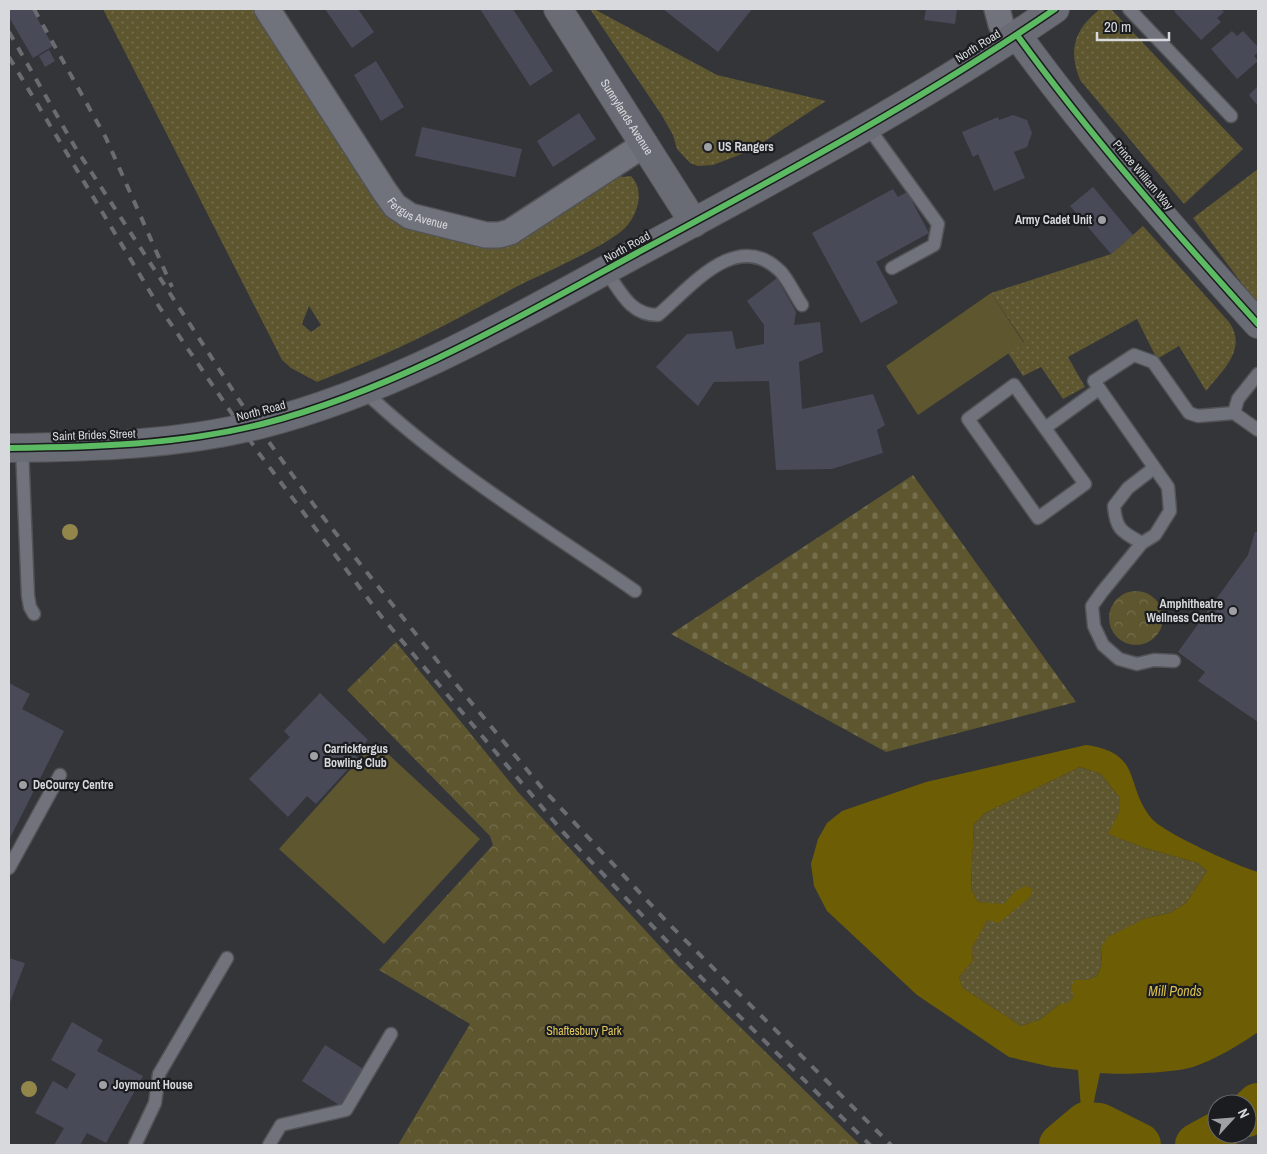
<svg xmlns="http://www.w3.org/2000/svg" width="1267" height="1154" font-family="'Archivo Narrow',sans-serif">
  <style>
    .grass { fill: url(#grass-dots); fill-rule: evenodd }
    .cemetery { fill: url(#cemetery-stones) }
    .park { fill: url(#park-crowns) }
    .pitch { fill: #5e562f }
    .water { fill: #6d5d05; fill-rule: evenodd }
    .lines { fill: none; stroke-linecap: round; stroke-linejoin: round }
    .river { stroke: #6d5d05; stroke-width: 44 }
    .building { fill: #494a58 }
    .lane-casing { stroke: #525356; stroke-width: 15 }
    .street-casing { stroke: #525356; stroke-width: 28 }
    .secondary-casing { stroke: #525356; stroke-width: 30 }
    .lane { stroke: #70737c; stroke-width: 12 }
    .street { stroke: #70737c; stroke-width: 25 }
    .secondary { stroke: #6a6c75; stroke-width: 28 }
    .rail { stroke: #6a6c72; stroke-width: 4; stroke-dasharray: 9 9; stroke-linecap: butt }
    .cycleway-casing { stroke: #1b1c1f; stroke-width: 9 }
    .cycleway { stroke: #5cba63; stroke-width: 6 }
    .tree { fill: #93864b }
    .poi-dot { fill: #9fa0a4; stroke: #1b1c1f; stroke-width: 2 }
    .labels { text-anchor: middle; stroke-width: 4.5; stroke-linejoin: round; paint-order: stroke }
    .street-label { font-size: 12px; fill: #d8d9dd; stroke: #1b1c1f }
    .poi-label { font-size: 12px; font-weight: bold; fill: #d8d9dd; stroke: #1b1c1f; text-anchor: start }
    .park-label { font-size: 12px; fill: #e1c859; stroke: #1b1c1f }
    .water-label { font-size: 14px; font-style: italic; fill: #d8bf50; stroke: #1b1c1f }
  </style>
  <defs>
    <pattern id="grass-dots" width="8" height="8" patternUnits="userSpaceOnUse" patternTransform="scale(1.25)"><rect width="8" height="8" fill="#5e562f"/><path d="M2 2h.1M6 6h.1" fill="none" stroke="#746e4d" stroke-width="1.8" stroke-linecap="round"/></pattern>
    <pattern id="cemetery-stones" width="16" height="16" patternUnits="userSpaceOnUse" patternTransform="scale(1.25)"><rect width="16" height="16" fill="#5e562f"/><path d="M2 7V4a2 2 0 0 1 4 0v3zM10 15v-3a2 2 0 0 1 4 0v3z" fill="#746e4d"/></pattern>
    <pattern id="park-crowns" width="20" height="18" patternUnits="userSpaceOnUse" patternTransform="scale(1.25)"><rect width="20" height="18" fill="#5e562f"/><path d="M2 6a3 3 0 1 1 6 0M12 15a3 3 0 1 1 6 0" fill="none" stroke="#746e4d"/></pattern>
  </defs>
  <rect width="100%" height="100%" fill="#343539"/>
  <g class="grass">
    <path d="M103,9H254L319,106L374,196L488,243L618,171L622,177L631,176C645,190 638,214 626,227C607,246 548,271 522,284C496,297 471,312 445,325C403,347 360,365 317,382L291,368L282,360ZM309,306L321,325L311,332L302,324Z"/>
    <polygon points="590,9 594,9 717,75 826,101 753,149 739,155 713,165 698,166 690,163 677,149 673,135 661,114"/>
    <path d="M1100,9H1111L1243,149L1184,204L1080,80C1068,49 1074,30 1100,9Z"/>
    <polygon points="1258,169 1258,305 1193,218"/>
    <path d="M1143,226L1229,322C1248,349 1222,371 1206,391L1179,346L1157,359L1137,319L1068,357L1085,387L1063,399L1041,367L1023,376L1008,353L1024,342L991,293L1111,254Z"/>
    <polygon points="1080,767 1101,774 1120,798 1120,810 1109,834 1145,848 1198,863 1207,871 1186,903 1170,913 1146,918 1101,947 1102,964 1097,976 1087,980 1068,1004 1060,1004 1039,1020 1021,1026 963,988 959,977 973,961 972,948 987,919 1012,912 1020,903 1030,897 1015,891 1004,905 978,902 971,888 974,824 985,813"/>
  </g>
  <polygon class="cemetery" points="913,475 1076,702 886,752 671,634"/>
  <g class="park">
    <circle cx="1136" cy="618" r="27"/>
    <polygon points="396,642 518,792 678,966 860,1145 398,1145 470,1024 379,970 493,845 490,836 347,690"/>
  </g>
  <g class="pitch">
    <polygon points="991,293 1024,343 918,415 886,366"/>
    <polygon points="375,742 480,839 384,944 279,849"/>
  </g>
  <path class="water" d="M1086,745C1144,753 1124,786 1152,819C1166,834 1237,866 1258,872V1032C1238,1046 1216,1059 1193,1067C1174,1073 1120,1075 1100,1073L1089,1125L1082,1122L1078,1070L1052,1067L1009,1057L917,995L827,911L814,886L811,864L818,839L827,823L842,811L926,782ZM1080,767L1101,774L1120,798V810L1108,834L1145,848L1198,863L1207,871L1186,903L1170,913L1146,918L1108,937L1101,947L1102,964L1097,976L1087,980H1074L1071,989L1074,996L1068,1003L1060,1004L1039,1020L1021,1026L963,988L959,977L973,961L972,948L987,920L999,923L1030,897L1033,889L1025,886L1015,891L1004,904L978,902L971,888L974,824L985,813Z"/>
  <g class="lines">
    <g class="river">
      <polyline points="1247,1115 1258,1105"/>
      <polyline points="1061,1145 1086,1124 1099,1125 1139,1145"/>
      <polyline points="1197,1145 1217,1134"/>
    </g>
  </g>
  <g class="building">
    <polygon points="9,9 32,9 53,46 33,58 9,17"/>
    <polygon points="325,9 358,9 374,32 352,48"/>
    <polygon points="480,9 513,9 553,71 530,86"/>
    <polygon points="663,9 706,10 752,9 718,52"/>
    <polygon points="926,9 957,9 955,24 924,20"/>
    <polygon points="1177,9 1221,9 1224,12 1217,18 1221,22 1201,40 1174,11"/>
    <polygon points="1232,31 1237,36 1243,31 1258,47 1258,52 1254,56 1258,61 1237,79 1211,49"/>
    <polygon points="49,50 55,61 45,67 39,56"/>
    <polygon points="376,61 404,107 381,121 354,75"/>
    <polygon points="1258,86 1258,106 1249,95"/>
    <polygon points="579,113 596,139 553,167 537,141"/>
    <polygon points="1013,115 1027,120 1032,133 1027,147 1014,152 1025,178 994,191 978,154 973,157 962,132 998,117 999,120"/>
    <polygon points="422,127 522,149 515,177 415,156"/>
    <polygon points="1093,187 1133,235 1111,254 1070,206"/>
    <polygon points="893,189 898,197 907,192 929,233 876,262 898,303 861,323 812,233"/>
    <polygon points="777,278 796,312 794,325 820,322 823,352 799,362 802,409 873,394 885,425 877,430 883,453 832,469 776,470 769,381 714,382 698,406 656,367 687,334 732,331 736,349 764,344 764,325 747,301"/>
    <polygon points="1255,532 1258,532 1258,722 1198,681 1205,672 1178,652 1248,555"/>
    <polygon points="9,683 30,694 22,709 64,731 9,840"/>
    <polygon points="320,693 368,740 354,754 358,758 316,804 307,796 288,817 249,779 290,737 284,731"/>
    <polygon points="9,958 25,963 9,1005"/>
    <polygon points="72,1022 103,1040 97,1051 143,1076 106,1143 87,1133 80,1145 54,1145 64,1128 35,1113 53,1081 67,1089 76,1074 51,1060"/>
    <polygon points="325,1045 365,1070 342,1107 302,1081"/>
  </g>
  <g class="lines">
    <defs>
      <g id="lane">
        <polyline points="1129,9 1231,116"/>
        <polyline points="868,127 938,224 934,245 892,268"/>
        <path d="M606,271C621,292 630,315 658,315C690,288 737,227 781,272C789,281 795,295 802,305"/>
        <polyline points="1258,374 1238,399 1234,413 1258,430"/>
        <polygon points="1014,385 1085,484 1038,518 968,419"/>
        <path d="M363,390C445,468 543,527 635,591"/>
        <polyline points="1045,428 1099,389"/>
        <polyline points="22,448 28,596 30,607 34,614"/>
        <path d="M1142,543C1122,532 1116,530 1114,506L1128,488L1154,468"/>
        <polyline points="1174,661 1154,660 1137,664 1119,659 1103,645 1094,626 1092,606 1102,592 1142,543 1155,535 1170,511 1168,487 1094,381 1134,355 1153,362 1189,413 1198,416 1234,413"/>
        <polyline points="9,868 60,775"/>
        <polyline points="135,1145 155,1103 159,1074 227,958"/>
        <polyline points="269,1145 281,1125 346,1110 391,1034"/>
      </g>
      <g id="street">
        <path id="s1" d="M267,9L385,192L395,206L410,216L486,235H499L510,232L645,144"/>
        <polyline points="997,9 1001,24 1009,40"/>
      </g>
      <g id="secondary">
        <path id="s2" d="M558,9L694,223"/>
        <path d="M1017,35C1091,137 1174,231 1258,324"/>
        <path d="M9,448C94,447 178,445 262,424C394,390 516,319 635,254C778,177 921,101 1055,9"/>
      </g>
    </defs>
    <use href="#lane" class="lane-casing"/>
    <use href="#street" class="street-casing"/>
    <use href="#secondary" class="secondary-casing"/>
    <use href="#lane" class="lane"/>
    <use href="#street" class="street"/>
    <use href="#secondary" class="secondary"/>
    <g class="rail">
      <polyline points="34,9 106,138 172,287"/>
      <polyline points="9,32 75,147 241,403 319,512 446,672 542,788 669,924 891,1145"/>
      <polyline points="9,57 158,305 258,452 381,616 563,832 718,995 870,1145"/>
    </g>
    <defs>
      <g id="cycleway">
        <path d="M1017,35C1091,137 1174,231 1258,324"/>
        <path d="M9,448C94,447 178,445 262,424C394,390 516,319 635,254C778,177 921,101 1055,9"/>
      </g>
    </defs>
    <use href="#cycleway" class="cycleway-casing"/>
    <use href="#cycleway" class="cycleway"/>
  </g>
  <g class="tree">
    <circle cx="70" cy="532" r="8"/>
    <circle cx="29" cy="1089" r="8"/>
  </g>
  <g class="poi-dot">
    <circle cx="708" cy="147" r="5"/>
    <circle cx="1102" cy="220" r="5"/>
    <circle cx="1233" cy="611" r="5"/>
    <circle cx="314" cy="756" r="5"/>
    <circle cx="23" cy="785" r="5"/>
    <circle cx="103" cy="1085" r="5"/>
  </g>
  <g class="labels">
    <g class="street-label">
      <text transform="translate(978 46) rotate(-32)" y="4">North Road</text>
      <text dy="4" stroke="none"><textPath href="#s2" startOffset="128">Sunnylands Avenue</textPath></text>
      <text transform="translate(1143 175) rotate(50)" y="4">Prince William Way</text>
      <text dy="4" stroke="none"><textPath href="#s1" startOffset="259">Fergus Avenue</textPath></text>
      <text transform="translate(627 247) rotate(-29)" y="4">North Road</text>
      <text transform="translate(261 411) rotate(-15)" y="4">North Road</text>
      <text transform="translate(94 435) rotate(-2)" y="4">Saint Brides Street</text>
    </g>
    <g class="poi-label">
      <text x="718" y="151">US Rangers</text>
      <text x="1092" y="224" text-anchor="end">Army Cadet Unit</text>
      <text x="1223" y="608" text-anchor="end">Amphitheatre<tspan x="1223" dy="14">Wellness Centre</tspan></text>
      <text x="324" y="753">Carrickfergus<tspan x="324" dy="14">Bowling Club</tspan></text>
      <text x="33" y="789">DeCourcy Centre</text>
      <text x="113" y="1089">Joymount House</text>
    </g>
    <g class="park-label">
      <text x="584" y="1035">Shaftesbury Park</text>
    </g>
    <g class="water-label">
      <text x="1175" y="996">Mill Ponds</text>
    </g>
  </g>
  <rect width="1267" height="1154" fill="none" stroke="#d8d9dd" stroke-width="20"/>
  <g transform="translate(1232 1119) rotate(64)"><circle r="24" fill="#1b1c1f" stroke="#67686b"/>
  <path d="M0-4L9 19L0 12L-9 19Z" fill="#9fa0a4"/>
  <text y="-8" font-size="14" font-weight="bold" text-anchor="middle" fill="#d8d9dd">N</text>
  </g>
  <path d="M1097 32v8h72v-8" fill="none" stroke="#d8d9dd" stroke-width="2.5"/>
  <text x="1104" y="32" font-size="15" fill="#d8d9dd" stroke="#1b1c1f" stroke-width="4" paint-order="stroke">20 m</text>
</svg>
